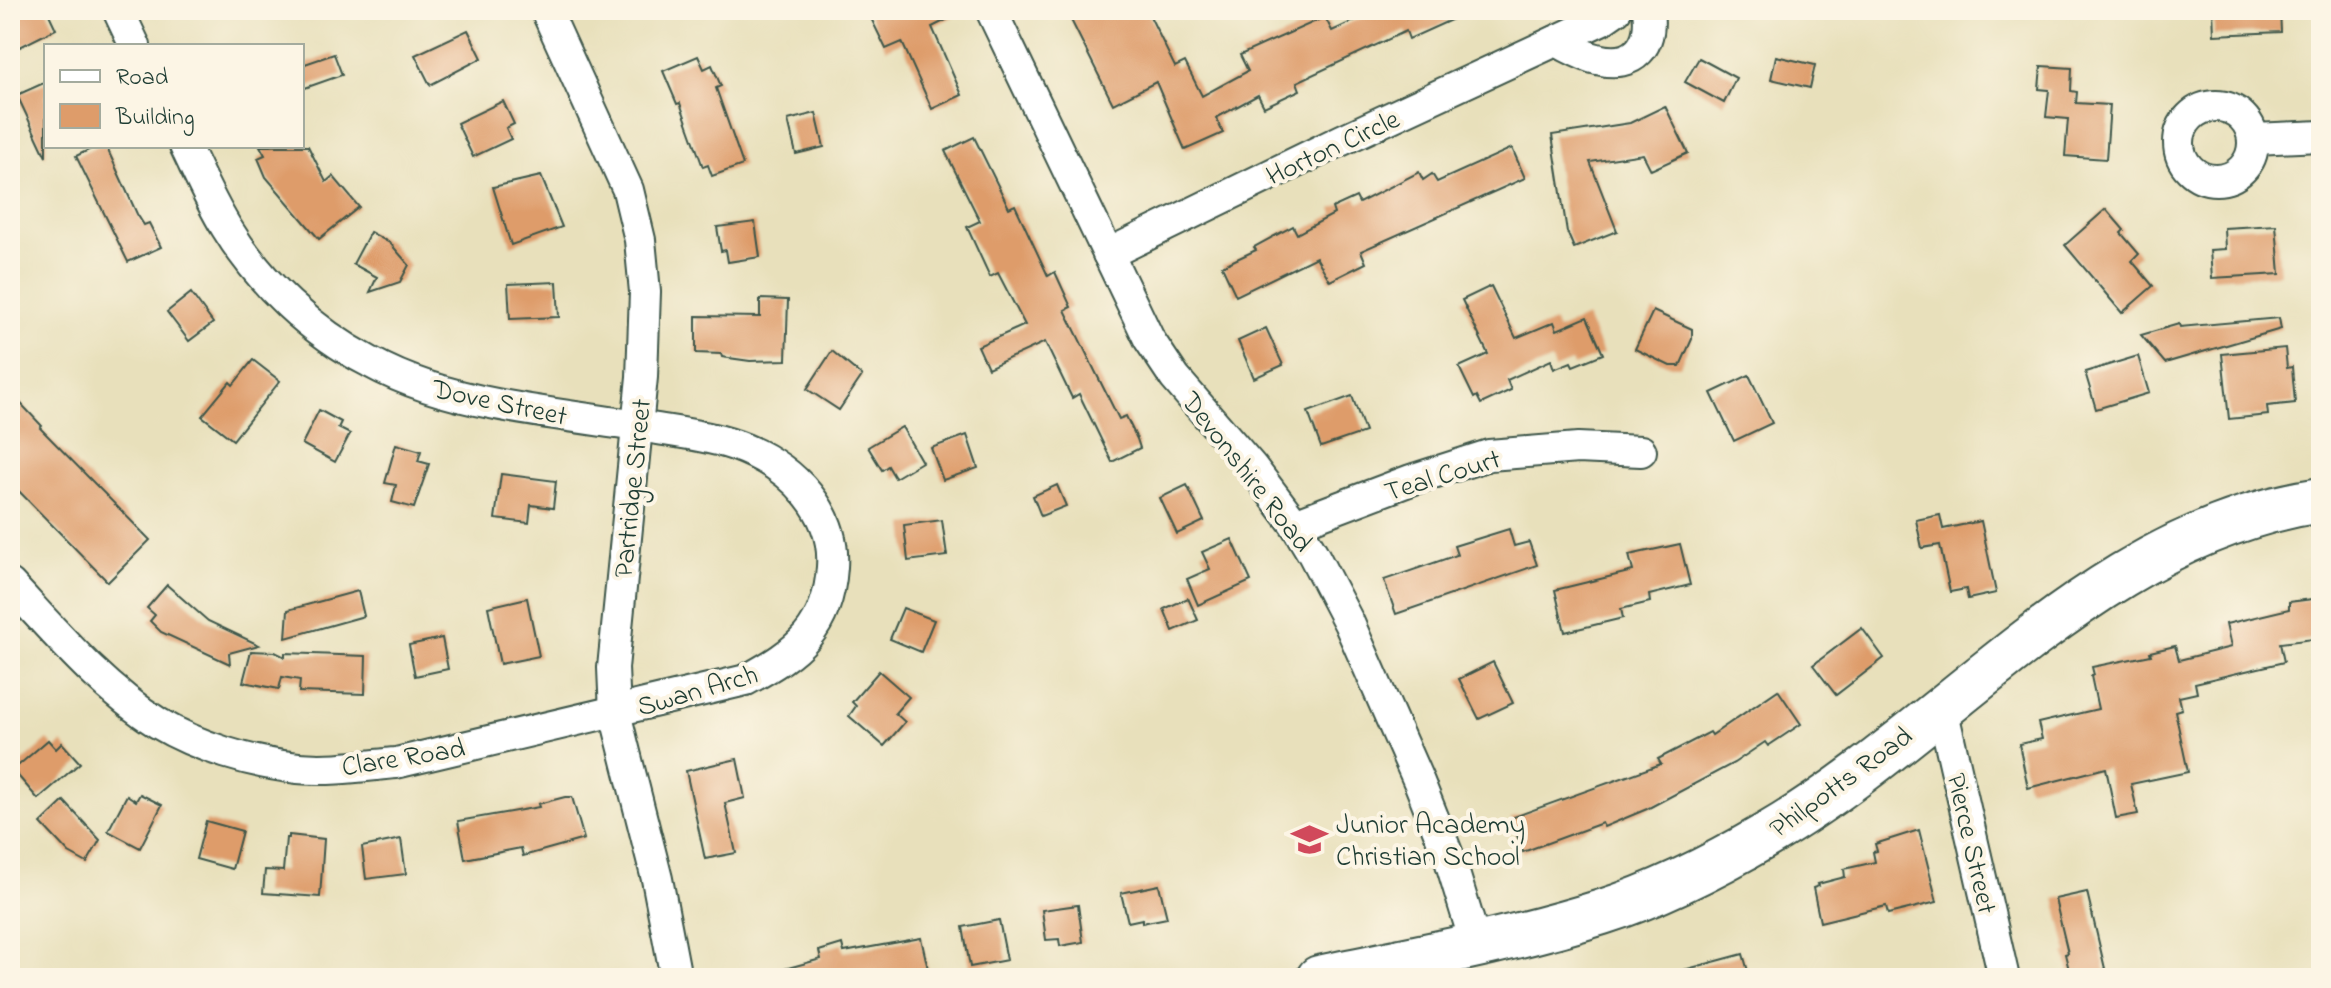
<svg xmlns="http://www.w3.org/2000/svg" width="2331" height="988" font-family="'Indie Flower',sans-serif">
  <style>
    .building { fill: #de9c6a }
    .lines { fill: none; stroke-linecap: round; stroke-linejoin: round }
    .street-casing { stroke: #3d5548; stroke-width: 34 }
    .secondary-casing { stroke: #3d5548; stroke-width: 48 }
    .street { stroke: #fff; stroke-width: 30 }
    .secondary { stroke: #fff; stroke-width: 44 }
    .labels { text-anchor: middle; stroke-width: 8; stroke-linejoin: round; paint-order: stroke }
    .street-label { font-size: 28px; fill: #1f3d34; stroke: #fcf5e5 }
    .poi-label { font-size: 28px; fill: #1f3d34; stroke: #fcf5e5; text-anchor: start }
  </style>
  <rect width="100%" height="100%" fill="#fcf5e5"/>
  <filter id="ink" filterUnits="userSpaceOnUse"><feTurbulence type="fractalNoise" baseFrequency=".0125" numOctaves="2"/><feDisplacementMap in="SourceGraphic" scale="16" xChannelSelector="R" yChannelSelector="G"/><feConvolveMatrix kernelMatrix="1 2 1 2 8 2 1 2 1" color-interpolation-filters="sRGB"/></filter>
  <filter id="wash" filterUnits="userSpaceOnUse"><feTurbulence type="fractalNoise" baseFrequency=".006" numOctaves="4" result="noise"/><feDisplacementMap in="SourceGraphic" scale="32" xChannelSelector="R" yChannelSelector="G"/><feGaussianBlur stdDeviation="1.8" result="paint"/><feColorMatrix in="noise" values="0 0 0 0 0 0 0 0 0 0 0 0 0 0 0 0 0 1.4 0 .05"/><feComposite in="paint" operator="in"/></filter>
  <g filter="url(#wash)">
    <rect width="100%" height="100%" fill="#e8e0bb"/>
    <g id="blocks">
      <g class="building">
        <polygon points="10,10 47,10 56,29 10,52"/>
        <polygon points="867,10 966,10 932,27 962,95 932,109 902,42 886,49"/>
        <polygon points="1066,10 1147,10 1175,67 1185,62 1202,96 1248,71 1240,55 1325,17 1332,31 1378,10 1473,10 1409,39 1406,31 1297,82 1300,90 1264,107 1258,95 1216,118 1223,133 1185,150 1156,82 1113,104"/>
        <polygon points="2213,10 2280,10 2281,32 2214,35"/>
        <polygon points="468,30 482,58 430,85 415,55"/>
        <polygon points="334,54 342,75 302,89 302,65"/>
        <polygon points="698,56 704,69 712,65 721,86 716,88 743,165 712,176 708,165 703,167 680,103 677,104 663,71"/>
        <polygon points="1776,56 1815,65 1810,88 1771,79"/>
        <polygon points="1699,58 1736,78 1724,103 1685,82"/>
        <polygon points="2041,66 2072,68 2071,91 2077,92 2076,103 2110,105 2106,159 2065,156 2068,119 2046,117 2049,90 2039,89"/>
        <polygon points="46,82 46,157 17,95"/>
        <polygon points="503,101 514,124 506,128 511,139 473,157 457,123"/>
        <polygon points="1665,106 1688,153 1651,170 1643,154 1590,162 1617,231 1574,248 1567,232 1552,135 1630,123"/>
        <polygon points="816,113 824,147 796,154 788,120"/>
        <polygon points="974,137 1009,208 1015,205 1048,276 1055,272 1071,307 1065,310 1095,371 1119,419 1126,416 1137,439 1140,448 1112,462 1079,394 1072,398 1045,342 988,368 978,346 1025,325 998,273 990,277 967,227 980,221 945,151"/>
        <polygon points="97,146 106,146 137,214 144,225 149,223 161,247 128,262 76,156"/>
        <polygon points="260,146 308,146 326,182 333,176 359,207 319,239 266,177 258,158 265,155"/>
        <polygon points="1512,148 1525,178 1361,251 1366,263 1330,281 1316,257 1236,296 1222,266 1256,250 1254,247 1293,226 1297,234 1334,214 1332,208 1356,197 1359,203 1419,172 1423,180 1432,174 1437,182"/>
        <polygon points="541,176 562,227 511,245 493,187"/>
        <polygon points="2106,209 2124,230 2121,233 2139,254 2132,261 2153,286 2122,313 2065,245"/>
        <polygon points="755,222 760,257 728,262 726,250 721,251 717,227"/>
        <polygon points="2276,225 2280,274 2212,278 2210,250 2225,249 2224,228"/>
        <polygon points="370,232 390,243 409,265 400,282 370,292 377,277 353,264"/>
        <polygon points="557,282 559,317 510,319 508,284"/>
        <polygon points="1491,286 1516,338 1554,322 1557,330 1587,317 1603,354 1573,366 1571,362 1554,369 1551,360 1507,380 1511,390 1481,404 1477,396 1474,398 1459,367 1488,354 1462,300"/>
        <polygon points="191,293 213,323 189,341 167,312"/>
        <polygon points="760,299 788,300 786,360 750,361 722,357 721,354 696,353 696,316 760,317"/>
        <polygon points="1653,311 1692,329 1692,339 1680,366 1670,366 1635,349"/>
        <polygon points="2279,318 2281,329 2165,363 2141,335 2179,324 2180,327"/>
        <polygon points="1266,328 1283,365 1254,378 1238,341"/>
        <polygon points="2285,348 2287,368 2292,367 2295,403 2267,406 2268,415 2229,419 2222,354"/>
        <polygon points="832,351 862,376 839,410 807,389"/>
        <polygon points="2138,356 2149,393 2096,409 2085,372"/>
        <polygon points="253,360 280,381 233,440 202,416 230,382 233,385"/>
        <polygon points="1749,375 1772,423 1734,441 1711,393"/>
        <polygon points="10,392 42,426 40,428 150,540 108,582 10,482"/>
        <polygon points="1352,396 1365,432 1321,447 1308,412"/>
        <polygon points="319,410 341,422 338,428 350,434 335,462 302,444"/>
        <polygon points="902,427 922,462 895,478 888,466 882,470 868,447"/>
        <polygon points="967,435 978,468 943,480 931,448"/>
        <polygon points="396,444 421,451 418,461 429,464 414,508 392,502 396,485 385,483"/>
        <polygon points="501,474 556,481 553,508 531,505 529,523 495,519"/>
        <polygon points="1057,485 1066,506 1041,516 1033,496"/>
        <polygon points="1187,485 1204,521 1177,534 1160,498"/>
        <polygon points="1940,515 1943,529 1981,521 1996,593 1968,599 1966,589 1950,592 1940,545 1922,548 1916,520"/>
        <polygon points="942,520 947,556 908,561 904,525"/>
        <polygon points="1509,529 1514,546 1529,542 1537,565 1396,614 1384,580 1457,555 1454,546"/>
        <polygon points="1232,539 1251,581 1198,605 1187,579 1210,569 1202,552"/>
        <polygon points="1680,544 1690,585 1649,595 1650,602 1621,609 1623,618 1565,632 1555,590 1633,571 1629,555"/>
        <polygon points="167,585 208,621 259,645 229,653 230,664 161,632 150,621 155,615 147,608"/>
        <polygon points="358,591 364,616 286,638 288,610"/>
        <polygon points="527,598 539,656 500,664 488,607"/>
        <polygon points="1188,598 1198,620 1173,631 1164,609"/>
        <polygon points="2321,598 2321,633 2313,634 2314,639 2280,643 2284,662 2195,683 2197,693 2179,697 2182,709 2175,711 2188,772 2131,784 2138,814 2116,818 2106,768 2028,788 2019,744 2042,739 2038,723 2098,709 2091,676 2094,675 2092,667 2151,655 2150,652 2175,646 2179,660 2231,647 2226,624 2289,609 2289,602"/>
        <polygon points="903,608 934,620 921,652 890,639"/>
        <polygon points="1862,628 1884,658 1836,695 1813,665"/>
        <polygon points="442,638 448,669 415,676 409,645"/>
        <polygon points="251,651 275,652 285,657 285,653 366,656 365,694 299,692 300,680 282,677 279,689 243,682"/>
        <polygon points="1493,662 1513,703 1479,719 1459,679"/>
        <polygon points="879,671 909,697 895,713 905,722 884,746 849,716 856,706 852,702"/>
        <polygon points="1778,690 1801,724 1768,746 1765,742 1734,763 1647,809 1604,827 1602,823 1523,852 1511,818 1661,764 1658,759 1710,732 1712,735"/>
        <polygon points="48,740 56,749 62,743 80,763 38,799 13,770"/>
        <polygon points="737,759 745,798 725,803 736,853 705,859 686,771"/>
        <polygon points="140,794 162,805 140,848 108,831 127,795 136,801"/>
        <polygon points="565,797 572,797 584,839 523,856 521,848 465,859 458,821 539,807 538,804"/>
        <polygon points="64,801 100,840 87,863 69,853 41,823"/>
        <polygon points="206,821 242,831 232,869 196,859"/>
        <polygon points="1919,830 1937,902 1888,914 1886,906 1820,922 1813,888 1819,886 1818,884 1845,877 1844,869 1875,862 1873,852 1877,851 1875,844"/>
        <polygon points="289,835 324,839 320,897 263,893 265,870 283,871 286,838 289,838"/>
        <polygon points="401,839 406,874 366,879 362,847"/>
        <polygon points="1159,885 1167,918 1142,923 1142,919 1128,922 1121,893"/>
        <polygon points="2087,892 2106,973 2071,978 2065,954 2068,953 2055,899"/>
        <polygon points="1078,905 1083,942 1060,946 1059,939 1046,940 1042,910"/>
        <polygon points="999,920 1007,960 970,967 963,927"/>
        <polygon points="921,938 930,978 778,978 777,971 821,959 819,951 842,944 844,952"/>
        <polygon points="1743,954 1750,978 1681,978 1680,971"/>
      </g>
    </g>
  </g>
  <g filter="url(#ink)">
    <use href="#blocks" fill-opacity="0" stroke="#3d5548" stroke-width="2"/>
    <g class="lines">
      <defs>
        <g id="street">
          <polyline points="118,10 135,46"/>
          <polyline points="546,10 628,190 640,240 645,292 642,377 613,668 615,713 657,879 676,978"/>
          <polyline points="991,10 1149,339 1175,378 1252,467 1295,524 1313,554 1349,623 1419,782 1450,860 1476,945"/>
          <path d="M1556,41C1569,47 1583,56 1597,59C1635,69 1653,45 1648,10"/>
          <circle cx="2216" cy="143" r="37"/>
          <polyline points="2255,139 2321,136"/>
          <polyline points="1108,254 1342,140 1603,19 1616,10"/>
          <polyline points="1295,524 1411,480 1489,455 1578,448 1641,451"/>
          <path d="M10,584C55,632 102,688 158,723C198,747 252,763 298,768C331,771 363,766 396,763L746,680C798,652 828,629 832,567C836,512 793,469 745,449C717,437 681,433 651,428C599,420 547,414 496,404C453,396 408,383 370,362C312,332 260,283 226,227C210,201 198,173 185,146"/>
          <polyline points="1942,708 2004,978"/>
        </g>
        <path id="secondary" d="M1319,978C1414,958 1510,941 1602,912C1659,894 1716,865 1767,835C1954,726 2096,533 2321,500"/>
      </defs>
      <use href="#street" class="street-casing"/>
      <use href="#secondary" class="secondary-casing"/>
      <use href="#street" class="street"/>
      <use href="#secondary" class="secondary"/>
    </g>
  </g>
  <defs>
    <symbol id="school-bare" viewBox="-9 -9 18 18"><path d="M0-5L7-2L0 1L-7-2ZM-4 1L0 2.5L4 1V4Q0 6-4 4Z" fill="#d1495b" stroke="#fcf5e5" stroke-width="2.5" paint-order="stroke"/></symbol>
  </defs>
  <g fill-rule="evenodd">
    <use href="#school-bare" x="1284" y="814" width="51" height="51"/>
  </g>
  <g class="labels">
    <g class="street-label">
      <text transform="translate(1332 146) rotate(-25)" y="10">Horton Circle</text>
      <text transform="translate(500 401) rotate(12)" y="10">Dove Street</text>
      <text transform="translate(1248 471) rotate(52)" y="10">Devonshire Road</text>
      <text transform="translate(1442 474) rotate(-17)" y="10">Teal Court</text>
      <text transform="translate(631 488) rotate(-84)" y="10">Partridge Street</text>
      <text transform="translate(697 689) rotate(-16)" y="10">Swan Arch</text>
      <text transform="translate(403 756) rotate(-9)" y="10">Clare Road</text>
      <text transform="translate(1840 781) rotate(-36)" y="10">Philpotts Road</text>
      <text transform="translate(1973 843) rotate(77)" y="10">Pierce Street</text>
    </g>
    <g class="poi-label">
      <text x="1336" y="833">Junior Academy<tspan x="1336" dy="32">Christian School</tspan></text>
    </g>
  </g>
  <rect width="2331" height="988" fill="none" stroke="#fcf5e5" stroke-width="40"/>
  <rect x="44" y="44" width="260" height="104" fill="#fcf5e5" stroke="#a4ab9e" stroke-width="2"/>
  <rect x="60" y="70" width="40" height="12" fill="#ffffff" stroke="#a4ab9e" stroke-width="2"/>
  <text x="116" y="84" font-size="24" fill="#1f3d34">Road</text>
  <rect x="60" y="104" width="40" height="24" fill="#de9c6a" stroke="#a4ab9e" stroke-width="2"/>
  <text x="116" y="124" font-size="24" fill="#1f3d34">Building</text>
</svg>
